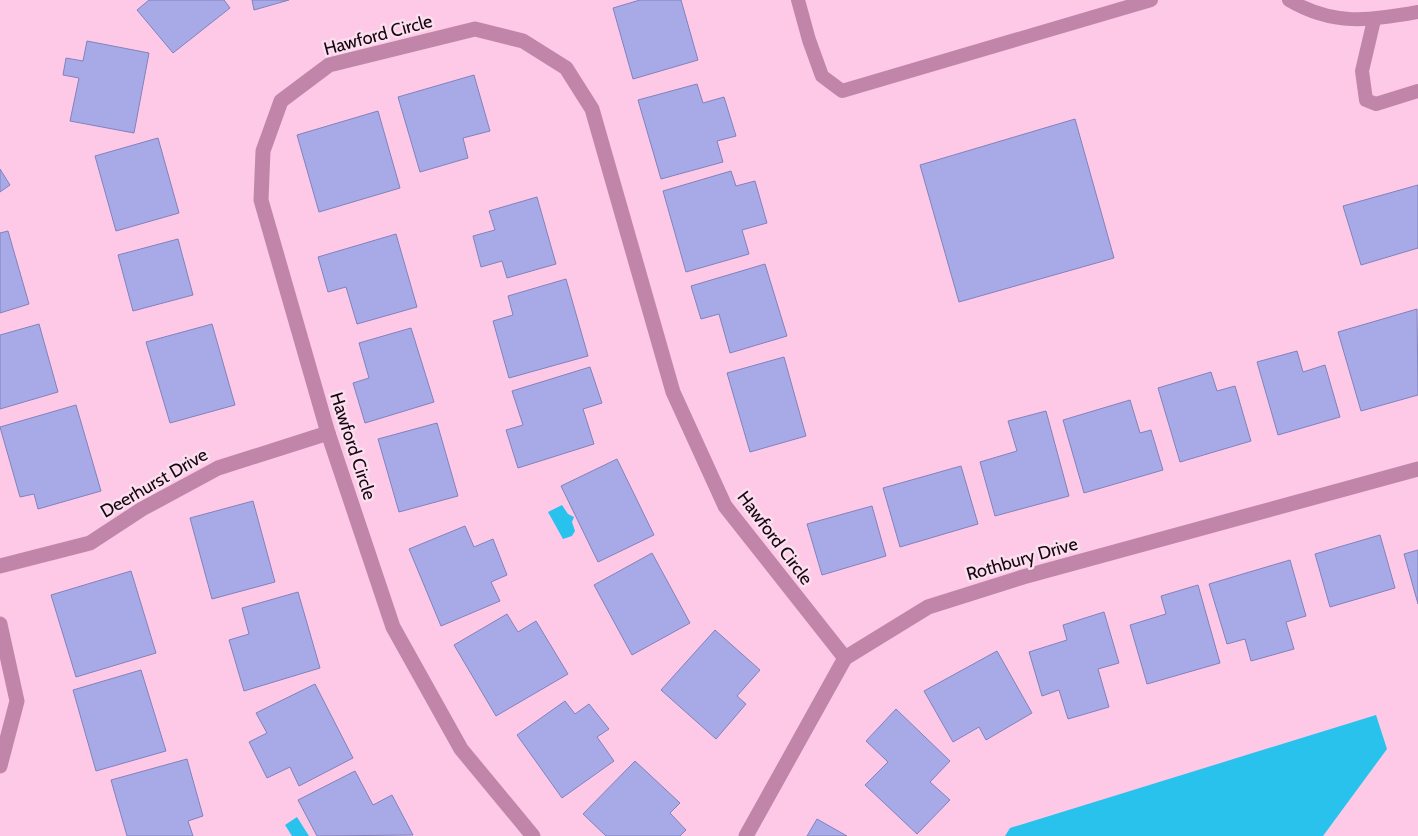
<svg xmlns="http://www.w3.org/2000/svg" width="1418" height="836" font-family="Cabin,sans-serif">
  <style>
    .water { fill: #28c2ed }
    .building { fill: #a8aae7; stroke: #8182bc }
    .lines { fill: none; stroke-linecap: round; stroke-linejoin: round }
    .lane { stroke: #c185a9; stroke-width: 14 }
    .street { stroke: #c185a9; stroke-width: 15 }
    .labels { text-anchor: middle; stroke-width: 5; stroke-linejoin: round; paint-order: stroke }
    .street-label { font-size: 18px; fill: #180411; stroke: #fadfee }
  </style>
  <rect width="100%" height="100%" fill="#fdc9e7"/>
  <g class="water">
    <polygon points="562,505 568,514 574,517 572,522 575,531 572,536 563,539 548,512"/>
    <polygon points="1376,715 1387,749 1323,836 1005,836 1010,828"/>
    <polygon points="297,817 309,836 292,836 285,825"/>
  </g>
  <g class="building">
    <polygon points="149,0 224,0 230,8 173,53 137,10"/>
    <polygon points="252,0 289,0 254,10"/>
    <polygon points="640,0 681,0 698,60 633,79 613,8"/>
    <polygon points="87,41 149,53 134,133 70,121 79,78 63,75 66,58 83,61"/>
    <polygon points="474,75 490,131 463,138 468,158 420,172 398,97"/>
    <polygon points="697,84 703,103 724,97 736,136 717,141 723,162 661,179 638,100"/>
    <polygon points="378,111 400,188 319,212 297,135"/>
    <polygon points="1075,119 1114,258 959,302 920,165"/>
    <polygon points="158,138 179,213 116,231 95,156"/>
    <polygon points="0,169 10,185 0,192"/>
    <polygon points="731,171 736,186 755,181 767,223 742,230 749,254 686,272 663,191"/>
    <polygon points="1418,185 1418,248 1361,265 1343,206"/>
    <polygon points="537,197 556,264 507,278 502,261 481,267 473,236 495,230 489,211"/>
    <polygon points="8,231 29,304 0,313 0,233"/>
    <polygon points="396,234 417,307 357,324 346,287 328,292 318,257"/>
    <polygon points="178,239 193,295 133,311 118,255"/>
    <polygon points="765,264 787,336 730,353 719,314 701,319 691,286"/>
    <polygon points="566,279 588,356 509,378 493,321 513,315 508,296"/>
    <polygon points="1417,309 1418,395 1361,411 1338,332"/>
    <polygon points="39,324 58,392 0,409 0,335"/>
    <polygon points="212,324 235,405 170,423 146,342"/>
    <polygon points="411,328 434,402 365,423 353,383 369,378 359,343"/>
    <polygon points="1297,351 1303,372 1325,365 1340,417 1278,435 1257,362"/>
    <polygon points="784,357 806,436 750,452 727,373"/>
    <polygon points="590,367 602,403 583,409 594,444 518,468 506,430 523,425 512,391"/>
    <polygon points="1211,372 1217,391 1235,386 1251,441 1180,462 1158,388"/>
    <polygon points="1130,400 1140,433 1151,430 1163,470 1084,493 1063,420"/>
    <polygon points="76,405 101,491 38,509 34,494 20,497 0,427"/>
    <polygon points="1046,411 1069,496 995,516 980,462 1017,451 1008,421"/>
    <polygon points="437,423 458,496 399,512 378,439"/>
    <polygon points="617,459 654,535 598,562 561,486"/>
    <polygon points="961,466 978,524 900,547 883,488"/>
    <polygon points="253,501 275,582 212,599 190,518"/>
    <polygon points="872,506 886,556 822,575 807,524"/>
    <polygon points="465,526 474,547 493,539 507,575 491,582 500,601 441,626 409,549"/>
    <polygon points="1380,535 1395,588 1330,607 1315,554"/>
    <polygon points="1418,550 1418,604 1404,554"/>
    <polygon points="652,553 690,623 632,655 594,585"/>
    <polygon points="1290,560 1306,616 1286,622 1294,649 1251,661 1245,639 1227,644 1209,584"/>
    <polygon points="131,571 156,653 76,677 51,595"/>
    <polygon points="1198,585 1220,663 1147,684 1130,625 1166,614 1161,596"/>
    <polygon points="298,592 320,668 244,691 229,640 249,634 242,608"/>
    <polygon points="1104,612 1119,663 1098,669 1109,707 1068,719 1059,690 1042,696 1029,652 1067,640 1063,625"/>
    <polygon points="507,614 518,632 536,621 568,674 496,716 454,645"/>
    <polygon points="715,630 760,670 737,696 746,704 716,739 661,690"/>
    <polygon points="997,651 1032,713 986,740 979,727 953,742 924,691"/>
    <polygon points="141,670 166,751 96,771 73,690"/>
    <polygon points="315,684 353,758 299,786 290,767 267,778 249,742 267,733 256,713"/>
    <polygon points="565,701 575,714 589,704 609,729 597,737 614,761 562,798 517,735"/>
    <polygon points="896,709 950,761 930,782 950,800 917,834 865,785 888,762 866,741"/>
    <polygon points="187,759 203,816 188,821 193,836 127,836 111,780"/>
    <polygon points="635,761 680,803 670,813 686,830 680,836 606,836 583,814"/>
    <polygon points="355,771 373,805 392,795 413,835 317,836 298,800"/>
    <polygon points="817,819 847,836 807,836"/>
  </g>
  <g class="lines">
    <g class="lane">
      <polyline points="798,0 809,40 822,76 842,91 1151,0"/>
      <path d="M1289,0C1333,26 1370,21 1418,12"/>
      <polyline points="1374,20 1362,71 1366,100 1376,104 1418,91"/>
    </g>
    <g class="street">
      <polyline points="0,566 90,543 142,509 218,468 328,433"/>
      <polyline points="0,624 17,701 0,766"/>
      <polyline points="533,836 461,749 393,627 328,433 261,200 263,151 281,101 329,65 475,29 523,41 566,68 592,109 673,392 725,506 845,658"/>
      <polyline points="746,836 845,658 928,607 1023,577 1418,469"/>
    </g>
  </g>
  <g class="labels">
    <g class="street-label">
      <text transform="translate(378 35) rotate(-15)" y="6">Hawford Circle</text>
      <text transform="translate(353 446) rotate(72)" y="6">Hawford Circle</text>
      <text transform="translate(154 483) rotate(-30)" y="6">Deerhurst Drive</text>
      <text transform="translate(775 538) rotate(53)" y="6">Hawford Circle</text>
      <text transform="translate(1022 559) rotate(-16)" y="6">Rothbury Drive</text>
    </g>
  </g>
</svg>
